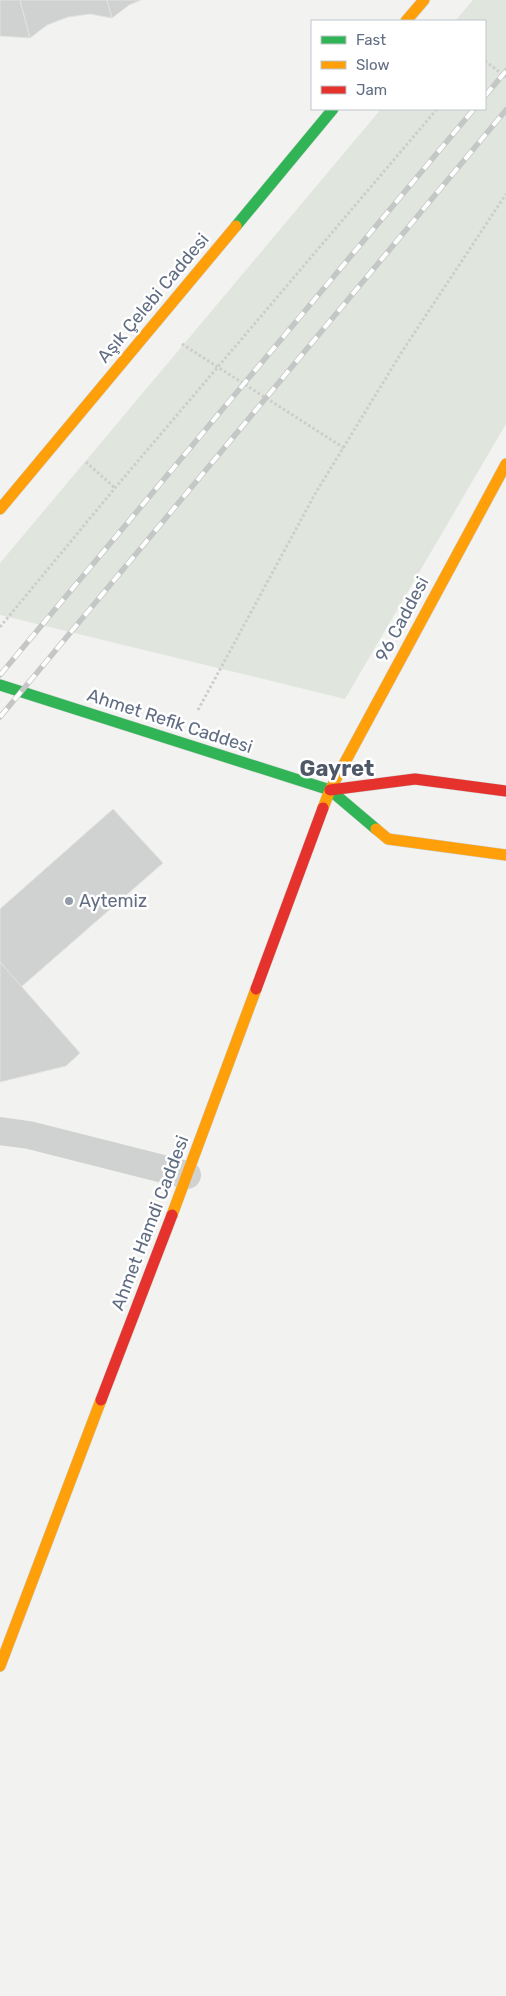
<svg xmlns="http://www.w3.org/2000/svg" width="506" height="1996" font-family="Rubik,sans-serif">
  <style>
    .green { fill: #e0e6de }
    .building { fill: #d0d1d1; stroke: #e2e2e0 }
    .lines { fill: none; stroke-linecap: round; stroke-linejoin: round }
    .fast-casing { stroke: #cfd1d1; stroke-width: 12 }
    .slow-casing { stroke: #cfd1d1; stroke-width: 12 }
    .jam-casing { stroke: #cfd1d1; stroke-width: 12 }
    .path { stroke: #cdcdcd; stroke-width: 3; stroke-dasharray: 2.5 2.5; stroke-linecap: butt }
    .street { stroke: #d0d1d1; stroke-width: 28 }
    .fast { stroke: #30b455; stroke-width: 11 }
    .slow { stroke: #ff9f0a; stroke-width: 11 }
    .jam { stroke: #e5322d; stroke-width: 11 }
    .rail-casing { stroke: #c5c6c6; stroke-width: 5.5 }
    .rail { stroke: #fff; stroke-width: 4; stroke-dasharray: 11; stroke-linecap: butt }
    .poi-dot { fill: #949ca9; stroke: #fff; stroke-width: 2 }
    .labels { text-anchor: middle; stroke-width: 5; stroke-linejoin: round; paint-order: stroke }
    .street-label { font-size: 18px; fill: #616d83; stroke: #fff }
    .poi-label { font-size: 18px; fill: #616d83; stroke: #fff; text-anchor: start }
    .district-label { font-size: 22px; font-weight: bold; fill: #4f5867; stroke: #fff }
  </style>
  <rect width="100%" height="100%" fill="#f2f3f0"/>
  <polygon class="green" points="473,0 506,0 506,424 345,699 0,615 0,563 381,109 485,109 485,21 455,21"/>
  <g class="building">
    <polygon points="0,0 20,0 30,38 0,36"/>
    <polygon points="20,0 107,0 112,18 90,14 68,17 47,25 30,38"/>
    <polygon points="107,0 141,0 129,5 112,18"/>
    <polygon points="113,809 163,863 21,987 0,962 0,909"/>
    <polygon points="0,962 80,1053 66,1066 0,1082"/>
  </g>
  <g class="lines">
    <defs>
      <g id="fast">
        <polyline points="236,226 333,109"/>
        <polyline points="0,685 330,790 376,829"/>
      </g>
      <g id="slow">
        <polyline points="406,21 424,0"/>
        <polyline points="0,509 236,226"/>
        <polyline points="323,808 330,790 506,464"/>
        <polyline points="376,829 388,839 506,855"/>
        <polyline points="172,1215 256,989"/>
        <polyline points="0,1666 101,1400"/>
      </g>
      <g id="jam">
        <polyline points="330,790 415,779 506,791"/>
        <polyline points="256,989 323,808"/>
        <polyline points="101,1400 172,1215"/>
      </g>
    </defs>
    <use href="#fast" class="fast-casing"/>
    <use href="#slow" class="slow-casing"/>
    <use href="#jam" class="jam-casing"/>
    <g class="path">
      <polyline points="485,61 506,77"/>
      <polyline points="182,344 344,448"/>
      <polyline points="86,462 115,488"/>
      <polyline points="0,627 115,488 437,109"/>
      <polyline points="198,710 315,494 403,350 506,194"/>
    </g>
    <polyline class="street" points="0,1131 29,1135 187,1175"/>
    <use href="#fast" class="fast"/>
    <use href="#slow" class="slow"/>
    <use href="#jam" class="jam"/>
    <defs>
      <g id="rail">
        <polyline points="485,96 506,71"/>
        <polyline points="0,675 474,109"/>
        <polyline points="0,717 506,110"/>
      </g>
    </defs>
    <use href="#rail" class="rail-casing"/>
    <use href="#rail" class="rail"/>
  </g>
  <circle class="poi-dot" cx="69" cy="901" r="5"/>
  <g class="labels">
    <g class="street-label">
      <text transform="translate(153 298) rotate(-50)" y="6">Aşık Çelebi Caddesi</text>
      <text transform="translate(402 619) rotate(-62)" y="6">96 Caddesi</text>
      <text transform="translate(170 721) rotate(18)" y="6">Ahmet Refik Caddesi</text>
      <text transform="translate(150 1223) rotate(-69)" y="6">Ahmet Hamdi Caddesi</text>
    </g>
    <g class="poi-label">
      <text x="79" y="907">Aytemiz</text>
    </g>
    <g class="district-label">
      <text x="337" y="776">Gayret</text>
    </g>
  </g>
  <rect x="311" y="20" width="175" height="90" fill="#ffffff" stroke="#c0c5cd"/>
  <rect x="321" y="36" width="25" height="8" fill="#30b455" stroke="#c0c5cd"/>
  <text x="356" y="45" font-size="15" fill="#616d83">Fast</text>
  <rect x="321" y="61" width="25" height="8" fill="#ff9f0a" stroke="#c0c5cd"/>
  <text x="356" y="70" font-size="15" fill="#616d83">Slow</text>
  <rect x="321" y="86" width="25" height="8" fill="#e5322d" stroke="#c0c5cd"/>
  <text x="356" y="95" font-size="15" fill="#616d83">Jam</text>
</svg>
